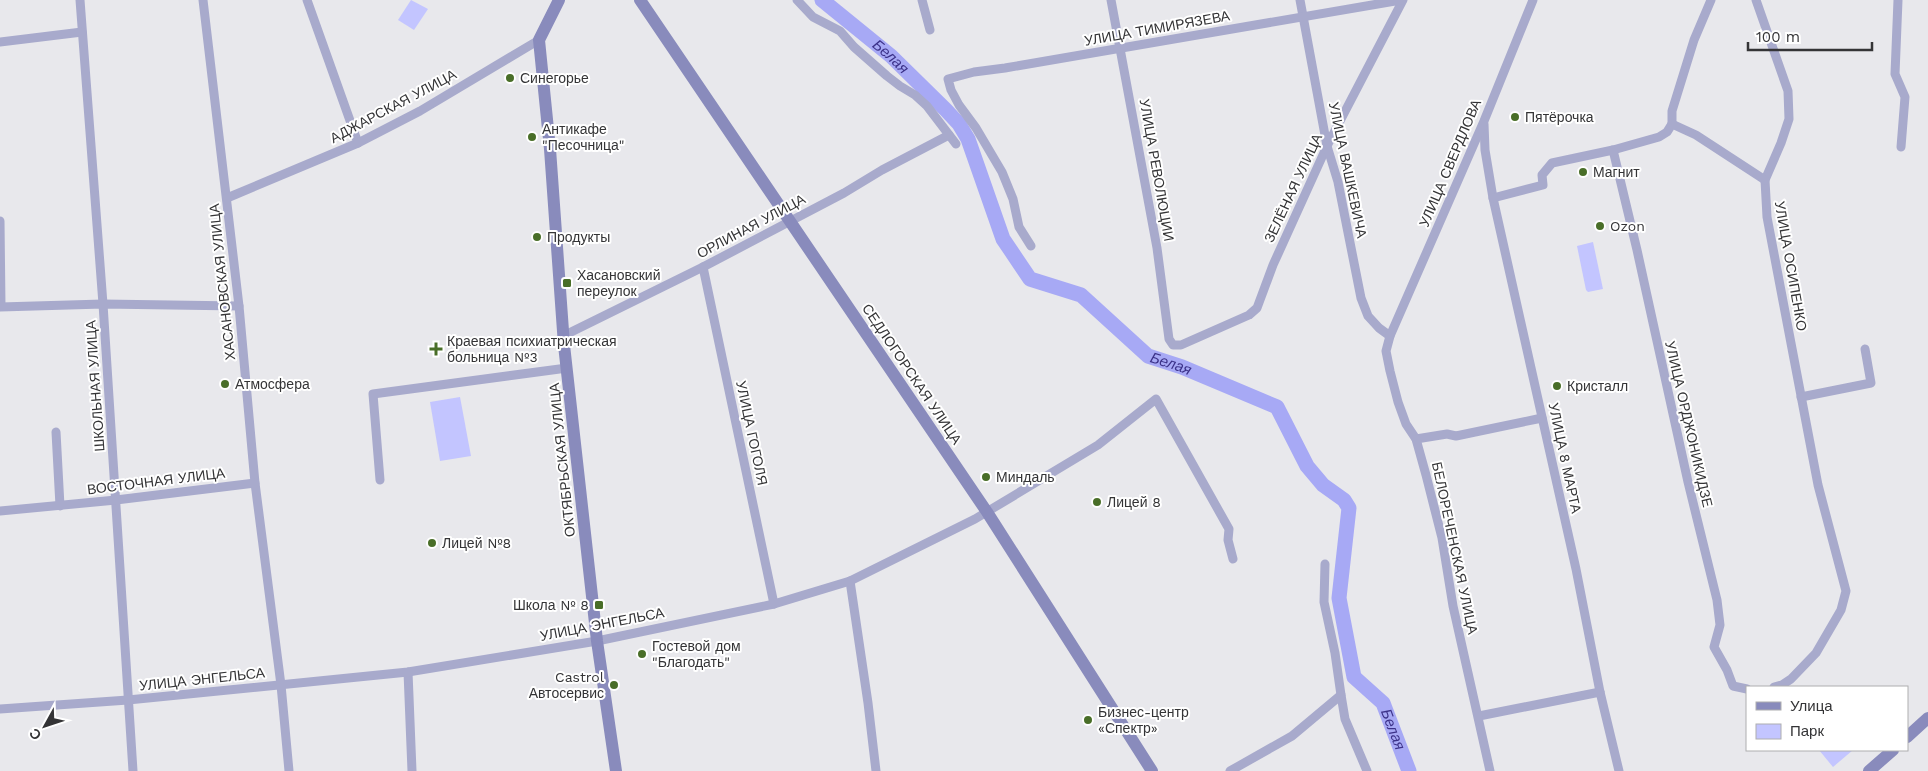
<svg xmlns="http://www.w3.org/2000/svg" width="1928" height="771" font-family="'Work Sans',sans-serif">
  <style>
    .green { fill: #c3c5ff }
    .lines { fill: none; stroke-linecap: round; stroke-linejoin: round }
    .river { stroke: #a7a9f5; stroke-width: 15 }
    .street { stroke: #a8aacc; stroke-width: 9 }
    .secondary { stroke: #898bbc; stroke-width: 12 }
    .poi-dot { fill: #496e28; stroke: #fff; stroke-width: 2 }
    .labels { text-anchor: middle; stroke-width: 4; stroke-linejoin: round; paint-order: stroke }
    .street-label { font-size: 14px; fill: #343436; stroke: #fff }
    .poi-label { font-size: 14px; fill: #343436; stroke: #fff; text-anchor: start }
    .water-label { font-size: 15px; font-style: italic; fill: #3c3289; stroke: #fff }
  </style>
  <rect width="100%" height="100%" fill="#e8e8ec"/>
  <g class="green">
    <polygon points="411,0 428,9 414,30 398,20"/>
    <polygon points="1593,242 1603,289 1588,292 1586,290 1577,246"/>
    <polygon points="460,397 471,456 440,461 430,402"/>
    <polygon points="1819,750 1853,750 1833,767"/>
  </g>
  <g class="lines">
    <path class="river" id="s1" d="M822,0L891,56L946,110L959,124L968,139L1003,239L1030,279L1081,295L1148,356L1182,367L1277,407L1307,466L1323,485L1344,500L1349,508L1339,598L1354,677L1383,703L1409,771"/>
    <g class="street">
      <polyline points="80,0 103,304 133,771"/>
      <polyline points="203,0 239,306 255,483 281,685 289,771"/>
      <polyline points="307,0 358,143"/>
      <polyline points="797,0 813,17 840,31 854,47 887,76 900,86 915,95 927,106 956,144"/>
      <polyline points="922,0 930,30"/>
      <polyline points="1111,0 1157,248 1169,339 1173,345 1181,345 1249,315 1257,308 1273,265 1327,146 1403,0"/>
      <polyline points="1300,0 1327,146 1338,182 1361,298 1368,316 1379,328 1390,336"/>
      <polyline points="1756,0 1788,91 1789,119 1781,143 1765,180 1767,217 1818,485 1846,591 1841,610 1816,653 1791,679 1782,685 1774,687"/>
      <polyline points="1898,0 1895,74 1905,97 1901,147"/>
      <polyline points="0,42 82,32"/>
      <polyline points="1484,124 1485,150 1493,198 1576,569 1600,692 1619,771"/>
      <polyline points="1672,124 1672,111 1694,40 1711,0"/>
      <polyline points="1613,150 1637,250 1688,482 1717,600 1720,625 1714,647 1727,670 1733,686 1747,689"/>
      <polyline points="227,198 358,143 420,111 539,40"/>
      <polyline points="1493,198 1543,185 1542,175 1552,163 1613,150 1659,137 1667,132 1672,124 1696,135 1765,180"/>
      <polyline points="0,221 1,306"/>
      <polyline points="1031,246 1019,227 1013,199 1002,172 976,128 959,105 951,90 948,79 974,72 1005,68 1401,0"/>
      <polyline points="703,267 774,604"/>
      <polyline points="0,307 103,304 239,306"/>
      <polyline points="563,336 703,267 844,193 882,170 949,135"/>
      <polyline points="1801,397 1871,383 1865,349"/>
      <polyline points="56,432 60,506"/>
      <polyline points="1416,439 1447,434 1456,436 1542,418"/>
      <polyline points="380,480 373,394 567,368"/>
      <polyline points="0,511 116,500 255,483"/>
      <polyline points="1325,564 1324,602 1335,653 1341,695 1345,719 1367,771"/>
      <polyline points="850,581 868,703 876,771"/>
      <polyline points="408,672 412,771"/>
      <polyline points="0,709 128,700 408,672 597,641 774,604 850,581 975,519 1098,445 1156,399 1229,529 1228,540 1233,559"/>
      <polyline points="1479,716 1600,692"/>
      <polyline points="1230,771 1292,736 1341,695"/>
      <polyline points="1490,771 1453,606 1442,538 1426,475 1416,439 1406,424 1398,402 1390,371 1386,351 1390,336 1484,121 1533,0"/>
    </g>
    <g class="secondary">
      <polyline points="559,0 539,40 550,149 564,345 597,641 616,771"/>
      <polyline points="640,0 987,512 1152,771"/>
      <polyline points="1907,737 1928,718"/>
      <polyline points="1869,771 1893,750"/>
    </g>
  </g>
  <g class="poi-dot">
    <circle cx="510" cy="78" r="5"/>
    <circle cx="1515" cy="117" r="5"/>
    <circle cx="532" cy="137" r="5"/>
    <circle cx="1583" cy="172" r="5"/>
    <circle cx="1600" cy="226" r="5"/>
    <circle cx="537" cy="237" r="5"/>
    <rect x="562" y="278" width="10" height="10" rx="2.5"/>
    <path d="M433.5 341.5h5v5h5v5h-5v5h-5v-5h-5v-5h5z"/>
    <circle cx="225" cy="384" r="5"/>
    <circle cx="1557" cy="386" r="5"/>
    <circle cx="986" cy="477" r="5"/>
    <circle cx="1097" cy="502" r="5"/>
    <circle cx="432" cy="543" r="5"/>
    <rect x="594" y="600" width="10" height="10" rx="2.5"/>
    <circle cx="642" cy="654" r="5"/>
    <circle cx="614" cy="685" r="5"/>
    <circle cx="1088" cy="720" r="5"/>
  </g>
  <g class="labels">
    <g class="street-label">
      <text transform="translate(1157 28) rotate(-10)" y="5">УЛИЦА ТИМИРЯЗЕВА</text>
      <text transform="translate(393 106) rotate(-28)" y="5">АДЖАРСКАЯ УЛИЦА</text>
      <text transform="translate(1450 163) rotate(-67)" y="5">УЛИЦА СВЕРДЛОВА</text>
      <text transform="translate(1157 170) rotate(80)" y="5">УЛИЦА РЕВОЛЮЦИИ</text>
      <text transform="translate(1348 170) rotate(78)" y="5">УЛИЦА ВАШКЕВИЧА</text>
      <text transform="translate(1293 188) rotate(-65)" y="5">ЗЕЛЁНАЯ УЛИЦА</text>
      <text transform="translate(751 226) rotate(-28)" y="5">ОРЛИНАЯ УЛИЦА</text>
      <text transform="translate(1791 266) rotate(80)" y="5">УЛИЦА ОСИПЕНКО</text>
      <text transform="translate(222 282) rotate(-96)" y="5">ХАСАНОВСКАЯ УЛИЦА</text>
      <text transform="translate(912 374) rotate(56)" y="5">СЕДЛОГОРСКАЯ УЛИЦА</text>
      <text transform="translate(95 386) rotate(-94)" y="5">ШКОЛЬНАЯ УЛИЦА</text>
      <text transform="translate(1689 424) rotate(77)" y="5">УЛИЦА ОРДЖОНИКИДЗЕ</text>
      <text transform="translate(752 433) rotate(78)" y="5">УЛИЦА ГОГОЛЯ</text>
      <text transform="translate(1565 458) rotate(78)" y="5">УЛИЦА 8 МАРТА</text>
      <text transform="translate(562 460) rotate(-96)" y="5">ОКТЯБРЬСКАЯ УЛИЦА</text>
      <text transform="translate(156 481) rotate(-7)" y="5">ВОСТОЧНАЯ УЛИЦА</text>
      <text transform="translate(1455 548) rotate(78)" y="5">БЕЛОРЕЧЕНСКАЯ УЛИЦА</text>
      <text transform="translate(602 624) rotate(-11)" y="5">УЛИЦА ЭНГЕЛЬСА</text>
      <text transform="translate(202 679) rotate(-6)" y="5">УЛИЦА ЭНГЕЛЬСА</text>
    </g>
    <g class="poi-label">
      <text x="520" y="83">Синегорье</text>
      <text x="1525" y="122">Пятёрочка</text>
      <text x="542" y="134">Антикафе<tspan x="542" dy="16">"Песочница"</tspan></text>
      <text x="1593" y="177">Магнит</text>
      <text x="1610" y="231">Ozon</text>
      <text x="547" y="242">Продукты</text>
      <text x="577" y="280">Хасановский<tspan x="577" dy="16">переулок</tspan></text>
      <text x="447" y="346">Краевая психиатрическая<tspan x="447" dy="16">больница №3</tspan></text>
      <text x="235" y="389">Атмосфера</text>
      <text x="1567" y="391">Кристалл</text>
      <text x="996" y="482">Миндаль</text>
      <text x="1107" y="507">Лицей 8</text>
      <text x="442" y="548">Лицей №8</text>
      <text x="589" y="610" text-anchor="end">Школа № 8</text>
      <text x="652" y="651">Гостевой дом<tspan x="652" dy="16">"Благодать"</tspan></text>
      <text x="604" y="682" text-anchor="end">Castrol<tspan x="604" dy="16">Автосервис</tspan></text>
      <text x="1098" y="717">Бизнес-центр<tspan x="1098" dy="16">«Спектр»</tspan></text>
    </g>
    <g class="water-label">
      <text dy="5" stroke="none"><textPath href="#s1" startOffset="89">Белая</textPath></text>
      <text dy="5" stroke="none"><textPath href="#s1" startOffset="525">Белая</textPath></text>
      <text dy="5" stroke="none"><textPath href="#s1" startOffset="1004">Белая</textPath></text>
    </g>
  </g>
  <rect x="1746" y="686" width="162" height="65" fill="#ffffff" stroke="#aeaeaf"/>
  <rect x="1756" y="702" width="25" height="8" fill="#898bbc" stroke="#aeaeaf"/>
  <text x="1790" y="711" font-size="15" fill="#343436">Улица</text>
  <rect x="1756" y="724" width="25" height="15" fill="#c3c5ff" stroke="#aeaeaf"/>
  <text x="1790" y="736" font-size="15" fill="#343436">Парк</text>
  <g transform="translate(45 726) rotate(230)" stroke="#ffffff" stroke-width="4" paint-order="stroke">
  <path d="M0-4L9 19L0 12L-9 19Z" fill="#343436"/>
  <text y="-8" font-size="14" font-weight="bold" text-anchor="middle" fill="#343436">С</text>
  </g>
  <path d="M1748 42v8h124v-8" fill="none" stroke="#343436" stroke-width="2.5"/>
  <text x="1756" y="42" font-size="15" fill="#343436" stroke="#ffffff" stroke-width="4" paint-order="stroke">100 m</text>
</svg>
